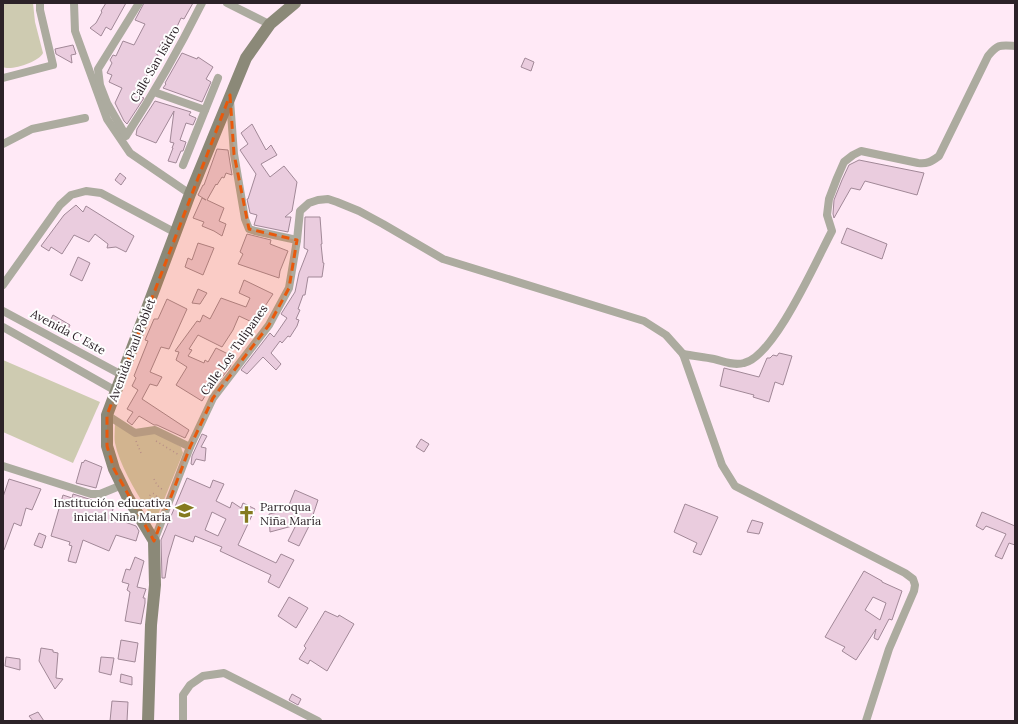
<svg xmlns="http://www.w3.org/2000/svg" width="1018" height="724" font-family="Lora,serif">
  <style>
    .green { fill: #cecbb1 }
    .building { fill: #eaccde; stroke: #a18897; fill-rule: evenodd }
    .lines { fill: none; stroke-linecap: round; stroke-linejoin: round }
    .path { stroke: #ac9ba5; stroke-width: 1.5; stroke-dasharray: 1 3; stroke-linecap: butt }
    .minor { stroke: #acab9f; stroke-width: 8 }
    .secondary { stroke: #8b8978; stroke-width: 12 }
    .marked { fill: #e8590c; fill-opacity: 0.2; stroke: #e8590c; stroke-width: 3; stroke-dasharray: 8 5; stroke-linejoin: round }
    .labels { text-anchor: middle; stroke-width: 4; stroke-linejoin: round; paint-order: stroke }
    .street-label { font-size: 12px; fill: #2c2228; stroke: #fefefe }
    .poi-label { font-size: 12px; fill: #2c2228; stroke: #fefefe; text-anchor: end }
  </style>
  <rect width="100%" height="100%" fill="#ffe9f6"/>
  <g class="green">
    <path d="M3,3H33L35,22L43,53C39,62 11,71 3,67Z"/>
    <polygon points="3,360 100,402 73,463 3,432"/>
    <path d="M115,424L134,435L155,431L181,447L183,453L155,522C141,500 120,468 115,443C114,437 115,430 115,424Z"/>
  </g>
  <g class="building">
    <polygon points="106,3 126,3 111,30 106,27 101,36 90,28 96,23 102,12 101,11"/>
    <polygon points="144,3 193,3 184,19 181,18 169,44 162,42 156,54 158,55 154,64 151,63 140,96 144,98 127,124 124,121 115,103 122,88 109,82 112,75 107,73 112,63 110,60 113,55 116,56 123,41 134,45 145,24 135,20"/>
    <polygon points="73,45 76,54 71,55 72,63 56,54 55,49"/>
    <polygon points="182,53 197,59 198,57 213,67 206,79 211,82 202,102 163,88 166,84 165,83"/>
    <polygon points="525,58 534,62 531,71 521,67"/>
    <polygon points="155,101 191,112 189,115 196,118 193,125 186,123 180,140 186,142 183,151 181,151 176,163 168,161 173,148 172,148 174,143 170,142 174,111 156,143 136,135 137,129"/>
    <polygon points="252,124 266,150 271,145 277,155 261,164 270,177 284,166 297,182 292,211 285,217 291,217 288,232 254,225 257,215 250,213 247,199 248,199 256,174 240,150 248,144 241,133"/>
    <polygon points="217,149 228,150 232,175 226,173 224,178 222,177 217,185 216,184 207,200 224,208 219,221 226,224 222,236 214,231 202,226 204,222 193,218 202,198 206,200 198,195 203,185 204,185"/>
    <polygon points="859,160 924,173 917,195 865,181 860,190 851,188 834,218 833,214 834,200 842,180 849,165"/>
    <polygon points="120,173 126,178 121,185 115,180"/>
    <polygon points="76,205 83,212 86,206 134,236 126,252 116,247 107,248 108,244 95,234 89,242 74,235 62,254 51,247 49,251 41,246 64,215"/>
    <polygon points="305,217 320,217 322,244 321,244 323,263 324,263 322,277 308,277 305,295 303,295 298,309 300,310 296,319 299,320 297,326 290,337 288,336 282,343 280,341 271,353 281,364 276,370 263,357 247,374 241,370 270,333 274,337 287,318 281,314 295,292 299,273 308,250 304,248"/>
    <polygon points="847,228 887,244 882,259 841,243"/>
    <polygon points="247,234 271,240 270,244 288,251 280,271 279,278 238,264 243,254 240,252"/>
    <polygon points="198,243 214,248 203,275 185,267 188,258 192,260"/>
    <polygon points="78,257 90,263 82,281 70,275"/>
    <polygon points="244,280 273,294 254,323 239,316 233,330 222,347 198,335 189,349 192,350 188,356 204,363 205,360 208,362 216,348 234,357 230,367 216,385 213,383 202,401 176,385 187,367 176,360 179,352 175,351 197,321 200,322 203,315 210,319 221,298 246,307 250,298 239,293"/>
    <polygon points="198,289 207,293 200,304 192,303"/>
    <polygon points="167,299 187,309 169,349 161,347 150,372 162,377 157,386 150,384 142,399 189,430 185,438 157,425 154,425 139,416 132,425 127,421 133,412 127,409 138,390 132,386 136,378 134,376 148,341 145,340 154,319 158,319"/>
    <polygon points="53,315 70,325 67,332 49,323"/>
    <polygon points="779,353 792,356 783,385 775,382 769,402 753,397 754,395 720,386 724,368 759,377 767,358 770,358 773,355 777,356"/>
    <polygon points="202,434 207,436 201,447 206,448 205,461 196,459 193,465 191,464 192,456"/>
    <polygon points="421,439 429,444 424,452 416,447"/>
    <polygon points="85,460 102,467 96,488 76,483 82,462 83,463"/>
    <path d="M187,478L210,488L213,480L224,484L216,501L230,508L232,502L241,508L243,503L255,509L238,545L276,563L281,554L294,560L279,588L268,582L271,575L220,551L222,547L195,536L193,542L175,535L168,558L165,578H162L161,540ZM212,512L226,519L218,536L205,530Z"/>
    <polygon points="9,479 41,489 32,510 26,508 21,526 14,523 4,550 3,550 3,497"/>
    <polygon points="295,490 318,500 312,518 313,518 299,546 288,541 296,525 270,532 269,514 287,510"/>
    <polygon points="73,494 92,500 91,503 113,509 111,517 136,526 139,531 136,541 116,535 109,551 83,540 76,563 68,561 72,546 69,545 70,542 51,536 63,495 72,498"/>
    <polygon points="685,504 718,517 701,555 693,552 697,543 674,532"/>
    <polygon points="982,512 1015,526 1015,545 1009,543 1002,559 995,556 1006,534 986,526 983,530 976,526"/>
    <polygon points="752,520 763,523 759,534 747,532"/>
    <polygon points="39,533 46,536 42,548 34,545"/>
    <polygon points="135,557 144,561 137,587 146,589 143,598 145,598 145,603 141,624 125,621 130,592 127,590 129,584 122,582 126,569 130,570"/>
    <path d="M864,571L882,581V582L902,591L892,620L889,619L878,640L874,638L876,629L856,660L842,651L845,647L825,637ZM873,597L886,603L880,620L865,610Z"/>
    <polygon points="289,597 308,608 296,628 278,616"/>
    <polygon points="325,611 338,617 339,615 354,624 327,671 310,660 308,664 299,659 306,648 304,646"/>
    <polygon points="121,640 138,643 135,662 118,659"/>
    <polygon points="41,648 53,650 53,652 58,653 56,678 63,679 55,689 39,661"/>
    <polygon points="6,657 20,659 20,670 5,666"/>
    <polygon points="101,657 114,658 111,675 99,672"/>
    <polygon points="121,674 132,677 132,685 120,682"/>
    <polygon points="292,694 301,699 298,705 289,700"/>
    <polygon points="112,701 128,702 127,721 110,721"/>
    <polygon points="38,712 44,721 33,721 29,716"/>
  </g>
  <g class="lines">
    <g class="path">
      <polyline points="136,441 141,453"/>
      <polyline points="156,441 179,455"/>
      <polyline points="154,479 157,485 164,491"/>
      <circle cx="153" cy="497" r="3.5"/>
      <polyline points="153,500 157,507"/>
    </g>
    <g class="minor">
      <polyline points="74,3 75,31 107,119 130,153 190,194"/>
      <path d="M139,3L98,69L100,85L107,103L126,136C154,93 179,49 202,3"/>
      <polyline points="227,3 267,23 270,24"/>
      <polyline points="3,78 53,65 40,10 40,3"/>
      <polyline points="154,92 205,110"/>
      <polyline points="230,100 234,154 245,219 249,229 255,231 297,240"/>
      <polyline points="3,144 32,129 85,118"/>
      <polyline points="183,165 218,78"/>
      <polyline points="3,285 60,205 71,195 86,191 101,193 176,233"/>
      <polyline points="3,311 122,375"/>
      <polyline points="3,327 116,391"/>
      <path d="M683,354C693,356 704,357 714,359C723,361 733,366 744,363C774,357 817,259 832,231L827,215L829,199L837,178L844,162L853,155L861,151L918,163C927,164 931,162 939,156L988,56C998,44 1000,45 1015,46"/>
      <polyline points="107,415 135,433 155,430 190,447"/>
      <polyline points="3,466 91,494 100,494 122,485"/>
      <polyline points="154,541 190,447 213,398 269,325 289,288 297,240 300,211 309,203 318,200 328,199 337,202 359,211 383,224 443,259 644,321 666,335 683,354 722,465 735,486 905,573 913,579 915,585 914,591 889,649 866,721"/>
      <polyline points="183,721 183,695 190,685 203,676 224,673 318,721"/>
    </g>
    <polyline class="secondary" points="148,721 151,625 155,585 154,541 127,496 114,469 107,446 107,415 190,194 246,58 270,24 295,3"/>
  </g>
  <path class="marked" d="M230,95L234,154L249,229L297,240L289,288L269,325L213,398L190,447L154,541L114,469L107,446V415Z"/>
  <defs>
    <symbol id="school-bare" viewBox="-9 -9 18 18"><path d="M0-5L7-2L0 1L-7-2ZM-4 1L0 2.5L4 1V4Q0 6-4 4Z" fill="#847a1f" stroke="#fefefe" stroke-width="2.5" paint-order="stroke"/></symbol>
    <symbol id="church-bare" viewBox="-9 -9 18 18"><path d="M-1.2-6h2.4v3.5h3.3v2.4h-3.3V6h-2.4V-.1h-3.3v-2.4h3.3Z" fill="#847a1f" stroke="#fefefe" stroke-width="2.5" paint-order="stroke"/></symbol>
  </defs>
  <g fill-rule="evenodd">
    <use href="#school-bare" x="172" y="498" width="25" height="25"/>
    <use href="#church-bare" x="234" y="502" width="25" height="25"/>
  </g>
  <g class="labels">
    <g class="street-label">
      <text transform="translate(155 64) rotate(-60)" y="4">Calle San Isidro</text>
      <text transform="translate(68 332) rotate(28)" y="4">Avenida C Este</text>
      <text transform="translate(132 350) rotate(-69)" y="4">Avenida Paul Poblet</text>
      <text transform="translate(234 350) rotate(-55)" y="4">Calle Los Tulipanes</text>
    </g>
    <g class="poi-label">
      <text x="171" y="507">Institución educativa<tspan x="171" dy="14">inicial Niña Maria</tspan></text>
      <text x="260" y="511" text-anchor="start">Parroqua<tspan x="260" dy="14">Niña María</tspan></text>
    </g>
  </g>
  <rect width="1018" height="724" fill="none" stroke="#2c2228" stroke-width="8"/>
</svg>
